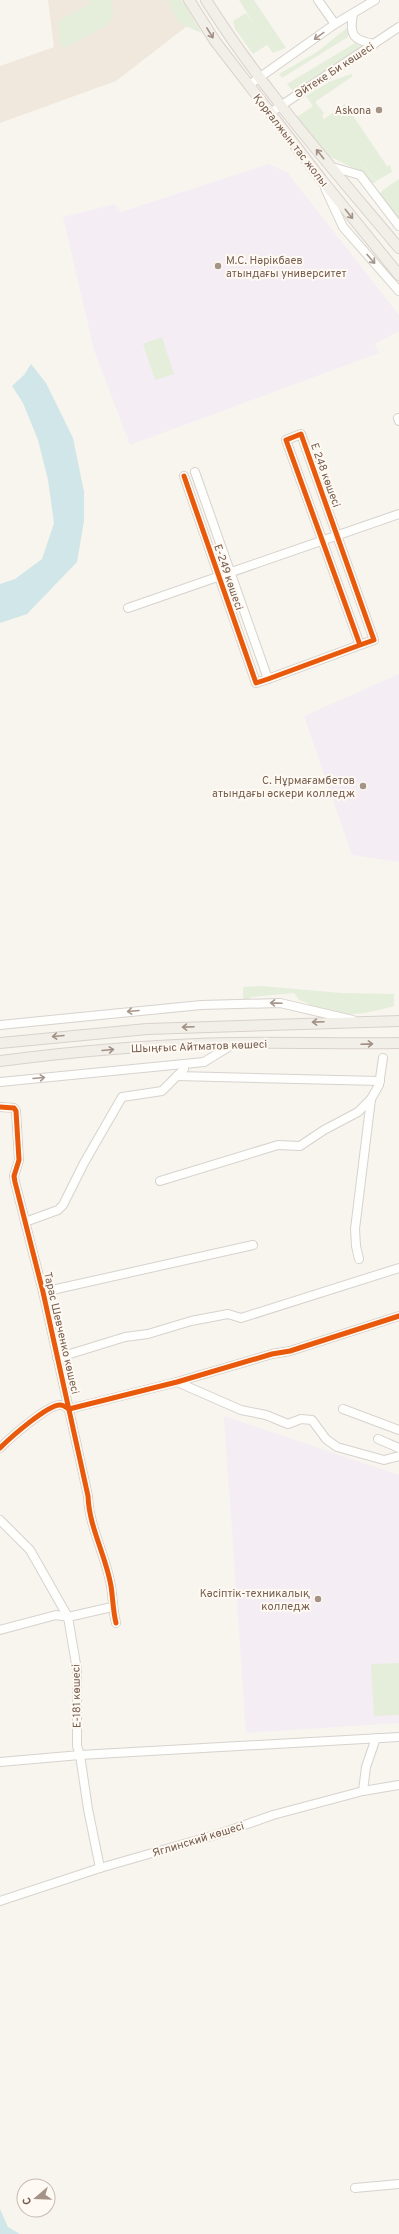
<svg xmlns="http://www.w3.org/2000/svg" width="399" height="2234" font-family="Overpass,sans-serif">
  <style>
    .residential { fill: #f0e8dd }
    .education { fill: #f5edf4 }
    .green { fill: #e5eedb }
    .water { fill: #d1e6e8 }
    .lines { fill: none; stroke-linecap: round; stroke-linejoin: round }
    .minor-casing { stroke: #d7d2cd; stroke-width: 10 }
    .major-casing { stroke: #d9d1cc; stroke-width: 12 }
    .minor { stroke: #fefefd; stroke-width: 8 }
    .major { stroke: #f2eee8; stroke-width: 10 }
    .cycleway-casing { stroke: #fef9f2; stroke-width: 8 }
    .cycleway { stroke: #e8590c; stroke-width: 5 }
    .oneway { stroke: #a19085 }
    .oneway2 { stroke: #a6968c }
    .poi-dot { fill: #a49387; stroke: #fef9f2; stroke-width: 1.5 }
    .labels { text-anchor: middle; stroke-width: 4; stroke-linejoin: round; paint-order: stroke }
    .street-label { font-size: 11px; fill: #765e4f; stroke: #fef9f2 }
    .poi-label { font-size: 11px; fill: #765e4f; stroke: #fef9f2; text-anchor: end }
  </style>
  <rect width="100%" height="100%" fill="#f8f5ef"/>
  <polygon class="residential" points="48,0 179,0 191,23 116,81 0,123 0,66 54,47"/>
  <g class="education">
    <polygon points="268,164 287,172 399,315 399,331 375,344 379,353 130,445 94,350 63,217 115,204 121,212"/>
    <polygon points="399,674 399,862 352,855 304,716"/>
    <polygon points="224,1416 399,1475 399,1723 246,1733"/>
  </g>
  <g class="green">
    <polygon points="88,0 111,0 113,14 109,24 67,47 61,47 57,22 90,4"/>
    <polygon points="168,0 182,0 202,33 178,23"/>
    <polygon points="239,0 254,0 286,48 273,53 267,45 253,54 235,29 233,21 246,13 254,24"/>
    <polygon points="348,27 348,37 282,78 279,74 317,52"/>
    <polygon points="355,43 363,48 294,92 287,84"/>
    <polygon points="351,74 353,76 315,102 324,113 322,116 324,119 345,104 387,166 390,165 392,172 376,181 356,156 376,182 371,184 359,171 329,156 297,117 313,106 306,96 329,82"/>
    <polygon points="399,179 399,220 379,195 383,190"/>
    <polygon points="162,337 174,374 155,380 143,344"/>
    <path d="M262,986L342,993L394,994V1006C374,1012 341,1019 321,1011C313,1008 308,1002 299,1000L294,993L252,997L243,1002V987Z"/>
    <polygon points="399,1663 399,1715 374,1716 371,1664"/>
  </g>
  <g class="water">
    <polygon points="31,364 46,383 73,438 84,492 84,521 77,562 27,614 0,623 0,584 15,579 42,559 54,523 48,480 38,440 23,403 12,386 24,375"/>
    <polygon points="0,2209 8,2227 20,2234 0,2234"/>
  </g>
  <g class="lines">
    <defs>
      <g id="minor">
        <polyline points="318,0 335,24"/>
        <path d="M353,14C349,35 353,40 374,44"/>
        <polyline points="249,85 335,24 375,0"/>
        <polyline points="270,113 399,27"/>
        <polyline points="332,167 360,175 399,226"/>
        <polyline points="325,188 343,227 399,291"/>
        <polyline points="398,418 399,421"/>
        <polyline points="195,472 268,679"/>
        <polyline points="184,476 256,683 268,679 360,645 374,640 301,434 286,440 360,645"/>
        <polyline points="128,608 399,514"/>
        <polyline points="0,1025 201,1005 280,1003 353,1020"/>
        <polyline points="177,1076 380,1081"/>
        <polyline points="0,1082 204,1062 235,1043"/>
        <path d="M0,1107L14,1108L16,1111L19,1160L14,1176L15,1182L43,1292L88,1496C89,1527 106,1556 111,1586C113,1599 113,1611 116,1623"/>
        <polyline points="160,1181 278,1145 300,1146 324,1130 358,1112 371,1099 379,1085 383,1058"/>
        <polyline points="25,1222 58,1210 63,1205 84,1163 122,1097 162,1091 184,1069"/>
        <polyline points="359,1259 356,1246 355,1229 371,1099"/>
        <polyline points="43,1292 253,1245"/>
        <polyline points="57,1358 125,1337 148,1334 191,1321 228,1314 241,1318 399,1268"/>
        <polyline points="177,1382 241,1410 266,1415 288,1424 301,1419 312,1420 326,1439 337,1447 384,1460 399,1456"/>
        <polyline points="343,1409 399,1430"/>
        <polyline points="378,1439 399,1448"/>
        <path d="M0,1448C9,1439 49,1403 61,1405C63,1405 67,1408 69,1409L177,1382L272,1354L290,1351L399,1316"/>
        <polyline points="0,1520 30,1550 68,1617 77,1670 77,1746 80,1755 88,1809 100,1868"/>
        <polyline points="0,1630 56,1615 68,1617 112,1607"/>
        <polyline points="0,1762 80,1755 399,1737"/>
        <polyline points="363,1791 366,1767 376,1738"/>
        <polyline points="0,1901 100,1868 222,1833 273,1815 363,1791 399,1785"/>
        <polyline points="355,2188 399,2184"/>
      </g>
      <g id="major">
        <polyline points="189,0 215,41 322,180 399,275"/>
        <path d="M206,0C262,89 332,168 399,248"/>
        <polyline points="0,1043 147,1029 399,1021"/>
        <path d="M0,1061C78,1051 157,1044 235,1043C290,1042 344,1044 399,1043"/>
      </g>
    </defs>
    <use href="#minor" class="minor-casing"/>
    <use href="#major" class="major-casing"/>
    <use href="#minor" class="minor"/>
    <use href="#major" class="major"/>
    <defs>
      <g id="cycleway">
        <polyline points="184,476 256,683 268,679 360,645 374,640 301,434 286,440 360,645"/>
        <path d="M0,1107L14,1108L16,1111L19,1160L14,1176L15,1182L43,1292L88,1496C89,1527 106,1556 111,1586C113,1599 113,1611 116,1623"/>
        <path d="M0,1448C9,1439 49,1403 61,1405C63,1405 67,1408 69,1409L177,1382L272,1354L290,1351L399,1316"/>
      </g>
    </defs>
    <use href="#cycleway" class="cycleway-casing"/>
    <use href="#cycleway" class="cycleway"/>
  </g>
  <defs><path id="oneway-shaft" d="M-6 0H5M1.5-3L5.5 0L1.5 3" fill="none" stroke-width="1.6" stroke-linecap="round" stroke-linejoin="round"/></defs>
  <g class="oneway">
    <use href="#oneway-shaft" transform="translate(210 33) rotate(58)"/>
    <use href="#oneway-shaft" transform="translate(320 154) rotate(-129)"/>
    <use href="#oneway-shaft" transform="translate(349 214) rotate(51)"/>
    <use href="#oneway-shaft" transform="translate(318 1022) rotate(178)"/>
    <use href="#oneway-shaft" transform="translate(188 1027) rotate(178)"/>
    <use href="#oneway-shaft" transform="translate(58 1036) rotate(175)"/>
    <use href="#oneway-shaft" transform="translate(367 1044) rotate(-2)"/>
    <use href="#oneway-shaft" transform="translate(108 1050) rotate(-5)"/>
  </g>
  <g class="oneway2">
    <use href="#oneway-shaft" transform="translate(319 36) rotate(144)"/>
    <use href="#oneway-shaft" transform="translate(371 259) rotate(49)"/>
    <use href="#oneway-shaft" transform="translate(276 1003) rotate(-178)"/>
    <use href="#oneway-shaft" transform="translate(133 1011) rotate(175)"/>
    <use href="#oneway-shaft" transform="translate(39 1078) rotate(-5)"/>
  </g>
  <g class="poi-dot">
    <circle cx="379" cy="110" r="4"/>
    <circle cx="218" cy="266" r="4"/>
    <circle cx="363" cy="786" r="4"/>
    <circle cx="318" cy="1599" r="4"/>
  </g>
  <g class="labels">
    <g class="street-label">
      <text transform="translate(334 70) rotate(-33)" y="4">Әйтеке Би көшесі</text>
      <text transform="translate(291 140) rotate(52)" y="4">Қорғалжын тас жолы</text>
      <text transform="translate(326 475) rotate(70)" y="4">Е 248 көшесі</text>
      <text transform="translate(229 577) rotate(71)" y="4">Е-249 көшесі</text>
      <text transform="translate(199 1046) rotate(-2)" y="4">Шыңғыс Айтматов көшесі</text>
      <text transform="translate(62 1333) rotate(77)" y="4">Тарас Шевченко көшесі</text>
      <text transform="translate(76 1696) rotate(-91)" y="4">Е-181 көшесі</text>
      <text transform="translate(198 1839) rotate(-17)" y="4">Яглинский көшесі</text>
    </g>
    <g class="poi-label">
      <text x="371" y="114">Askona</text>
      <text x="226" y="264" text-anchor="start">М.С. Нәрікбаев<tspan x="226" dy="13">атындағы университет</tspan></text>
      <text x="355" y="784">С. Нұрмағамбетов<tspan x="355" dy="13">атындағы әскери колледж</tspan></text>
      <text x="310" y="1597">Кәсіптік-техникалық<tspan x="310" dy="13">колледж</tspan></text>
    </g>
  </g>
  <g transform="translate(36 2198) rotate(251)"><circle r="19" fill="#fef9f2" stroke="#c8bbb1"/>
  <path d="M0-3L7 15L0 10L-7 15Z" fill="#a49387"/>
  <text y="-6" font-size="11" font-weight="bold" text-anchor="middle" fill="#765e4f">С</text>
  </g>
</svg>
